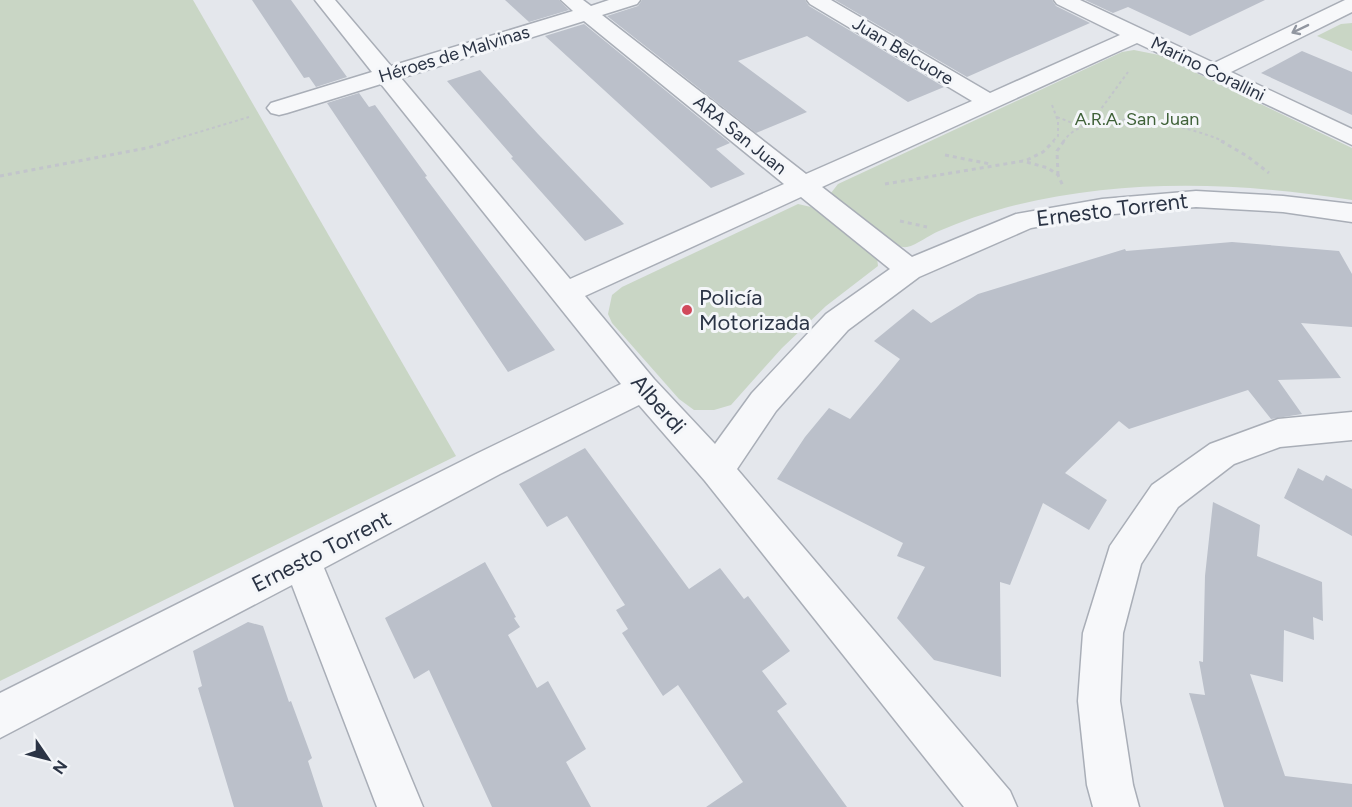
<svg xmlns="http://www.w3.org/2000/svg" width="1352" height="807" font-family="Figtree,sans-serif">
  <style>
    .green { fill: #c9d6c5 }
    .building { fill: #bbc0ca }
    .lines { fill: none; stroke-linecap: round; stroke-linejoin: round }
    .street-casing { stroke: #a9aeb7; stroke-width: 3 }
    .path-far1 { stroke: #c2c5cb; stroke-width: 2; stroke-dasharray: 3 3; stroke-linecap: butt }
    .path { stroke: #c2c5cb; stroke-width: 3; stroke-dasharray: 4 4; stroke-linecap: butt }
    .street { fill: #f7f8fa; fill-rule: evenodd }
    .oneway { stroke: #9196a0 }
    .poi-dot { fill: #d1495b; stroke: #f4f6f9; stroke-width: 2 }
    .labels { text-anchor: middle; stroke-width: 6; stroke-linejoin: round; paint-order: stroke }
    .far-street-label { font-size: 18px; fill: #2b3445; stroke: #f4f6f9 }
    .far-park-label { font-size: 18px; fill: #3f6138; stroke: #f4f6f9 }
    .street-label { font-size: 22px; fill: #2b3445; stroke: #f4f6f9 }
    .poi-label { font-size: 22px; fill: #2b3445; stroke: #f4f6f9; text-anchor: start }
  </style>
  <rect width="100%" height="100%" fill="#e4e7ec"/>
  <g class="green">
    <polygon points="0,0 193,0 456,456 0,681"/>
    <polygon points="1352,23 1352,51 1317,36 1341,24"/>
    <path d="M1134,50L1159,55L1352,148V200C1237,182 1122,178 1008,207C985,213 962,221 939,231C929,235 917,245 907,247C890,250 847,208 832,197L831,193L838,184L1122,52Z"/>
    <polygon points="798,204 811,207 877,257 878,266 826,306 782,348 731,405 714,410 694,410 679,399 612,323 608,314 612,295 622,287"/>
  </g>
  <g class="building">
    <polygon points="252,0 291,0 347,77 316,87 309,77 304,78"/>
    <polygon points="505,0 559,0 569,10 529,22"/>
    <polygon points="642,0 805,0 809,6 944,87 908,102 807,36 738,61 807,112 756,133 607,16 638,6"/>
    <polygon points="835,0 1052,0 1056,6 1090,23 967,77"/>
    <polygon points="1085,0 1265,0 1190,36 1128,7 1113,13"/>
    <polygon points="584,24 730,143 716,149 745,174 711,188 545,36"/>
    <polygon points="1302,51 1352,72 1352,115 1261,73"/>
    <polygon points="480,70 538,134 624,224 585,241 511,158 513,157 447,81"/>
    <polygon points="359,93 369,107 375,105 427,176 425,177 555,350 508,372 327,103"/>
    <polygon points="1232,242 1339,251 1352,274 1352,327 1301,323 1341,378 1278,380 1302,414 1271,419 1248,390 1129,429 1119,421 1065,473 1107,500 1089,530 1043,503 1010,585 1000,582 1001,677 934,660 897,618 925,567 897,556 903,543 777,479 805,437 829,408 850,419 878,386 900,359 874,341 913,309 931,323 978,294 1125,249 1126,251"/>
    <polygon points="585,448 689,589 720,568 744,599 748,596 790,651 762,671 787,704 777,711 847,807 706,807 743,782 678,685 663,696 622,633 628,629 616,610 625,605 567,516 547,527 519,484"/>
    <polygon points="1298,468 1323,481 1326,475 1352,489 1352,536 1284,498"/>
    <polygon points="1213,502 1260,525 1257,556 1322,582 1323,621 1313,617 1314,640 1284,630 1283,682 1250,674 1285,776 1352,784 1352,807 1224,807 1189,693 1205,695 1199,661 1203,662 1205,576"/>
    <polygon points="485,562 516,617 514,618 520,627 508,635 537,688 548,681 586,749 566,762 591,807 492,807 429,670 414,679 385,618"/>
    <polygon points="248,622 263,626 289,702 291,701 312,758 308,761 323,807 234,807 198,688 202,686 193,651"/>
  </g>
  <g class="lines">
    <defs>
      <g id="street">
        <path d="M315,0H335L391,66L573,11L561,0H583L591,6L609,0H640L637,4L602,15L806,174L972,101L810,4L807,0H831L990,93L1120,35L1057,4L1054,0H1080L1214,63L1345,0H1352V12L1231,72L1352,129V145L1137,43L822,187L912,257L1016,214L1102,199L1196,191L1283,196L1352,204V222L1283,212L1196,207L1102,215L1031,228L919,277L848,330L776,411L737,469L1010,791L1017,807H964L705,481L639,405L500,474L324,568L423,807H377L292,585L0,738V693L476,454L621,384L381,84L287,113L279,115L271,113L267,108L271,103L372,72ZM584,21L784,184L570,279L401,78ZM801,197L890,269L826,314L752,393L715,444L654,379L585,296Z"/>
        <polygon points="1352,412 1352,440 1280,447 1234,464 1178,507 1141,564 1123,633 1120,701 1133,785 1139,807 1093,807 1087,785 1078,701 1083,633 1110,546 1152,485 1210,444 1278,419"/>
      </g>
    </defs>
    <use href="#street" class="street-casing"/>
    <g class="path-far1">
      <polyline points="1052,105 1058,121 1058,136 1052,142"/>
      <polyline points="1057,117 1075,124 1090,124 1128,72"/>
      <polyline points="166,142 249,117"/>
      <path d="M1063,142C1089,102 1189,125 1225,142"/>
    </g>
    <g class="path">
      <polyline points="1221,141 1247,156 1269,173"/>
      <polyline points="945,155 990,164"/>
      <polyline points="1027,160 1043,152 1054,141"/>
      <polyline points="1058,175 1057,151 1064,141"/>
      <polyline points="0,176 147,148 171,141"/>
      <polyline points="885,184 1023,161 1048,168 1058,175 1063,186"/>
      <polyline points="900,221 927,227"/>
    </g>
    <use href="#street" class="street"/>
  </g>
  <defs><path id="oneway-shaft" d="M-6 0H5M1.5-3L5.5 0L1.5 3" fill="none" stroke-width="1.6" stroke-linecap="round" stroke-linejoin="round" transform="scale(1.5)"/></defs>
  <use class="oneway" href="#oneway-shaft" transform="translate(1300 29) rotate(154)"/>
  <circle class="poi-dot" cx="687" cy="310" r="6"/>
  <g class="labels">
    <g class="far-street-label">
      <text transform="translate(903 51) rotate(31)" y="6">Juan Belcuore</text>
      <text transform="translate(454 54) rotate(-17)" y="6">Héroes de Malvinas</text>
      <text transform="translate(1208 69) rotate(26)" y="6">Marino Corallini</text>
      <text transform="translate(740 135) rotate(39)" y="6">ARA San Juan</text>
    </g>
    <g class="far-park-label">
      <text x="1137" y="125">A.R.A. San Juan</text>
    </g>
    <g class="street-label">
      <text transform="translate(1112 209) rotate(-7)" y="8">Ernesto Torrent</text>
      <text transform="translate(659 404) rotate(49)" y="8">Alberdi</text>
      <text transform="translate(321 551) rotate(-27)" y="8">Ernesto Torrent</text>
    </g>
    <g class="poi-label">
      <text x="699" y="305">Policía<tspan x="699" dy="25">Motorizada</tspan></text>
    </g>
  </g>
  <g transform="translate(48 759) rotate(125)" stroke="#f4f6f9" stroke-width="4.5" paint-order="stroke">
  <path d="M0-4.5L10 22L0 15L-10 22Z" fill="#2b3445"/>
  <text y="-9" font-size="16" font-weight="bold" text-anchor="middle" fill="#2b3445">N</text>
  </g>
</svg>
